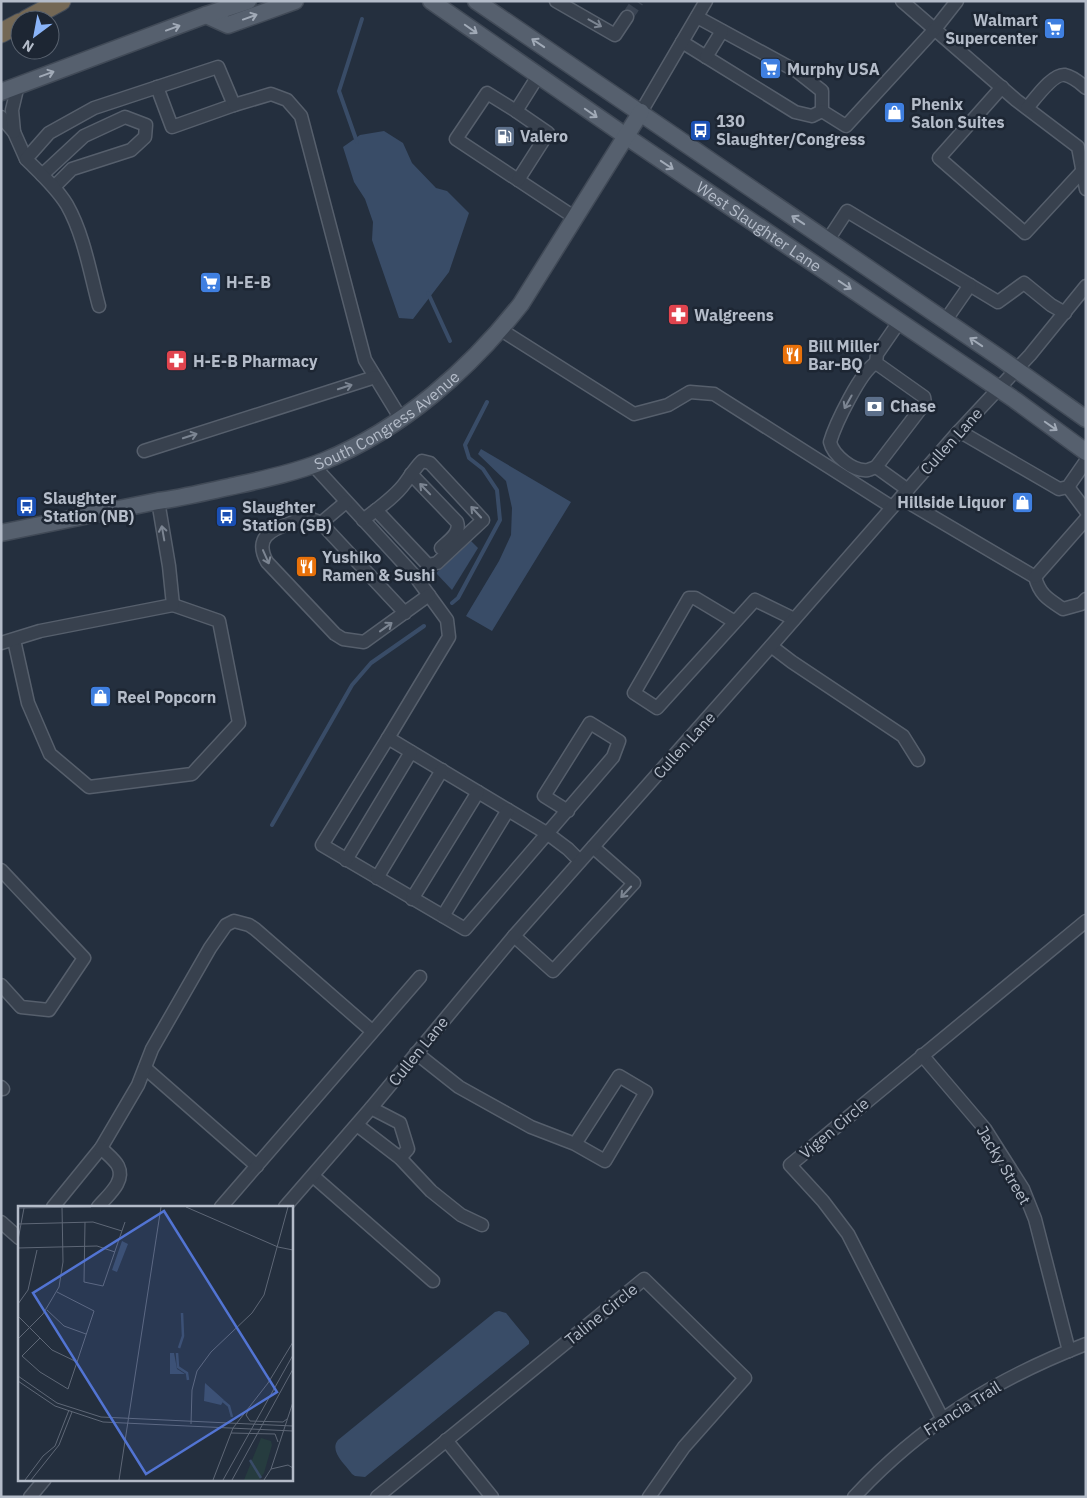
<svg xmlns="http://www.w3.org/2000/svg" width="1087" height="1498" font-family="'IBM Plex Sans',sans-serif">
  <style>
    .water { fill: #394c67 }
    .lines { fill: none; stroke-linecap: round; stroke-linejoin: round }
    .stream { stroke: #394c67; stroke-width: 4 }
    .minor-tunnel { stroke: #3a4453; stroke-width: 12; stroke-dasharray: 12 6; stroke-linecap: butt }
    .minor-casing { stroke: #565f6c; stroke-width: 15 }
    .major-casing { stroke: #414a57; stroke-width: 19 }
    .highway-casing { stroke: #434c59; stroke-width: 21 }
    .minor { stroke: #38414e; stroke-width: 12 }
    .major { stroke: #56606e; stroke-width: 16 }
    .highway { stroke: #746855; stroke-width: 19 }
    .oneway { stroke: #a1aab7 }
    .oneway2 { stroke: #7c8592 }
    .labels { text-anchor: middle; stroke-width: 5; stroke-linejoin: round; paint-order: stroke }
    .poi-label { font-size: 16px; font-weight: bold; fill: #b4bcc9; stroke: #1d2633; text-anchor: start }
    .street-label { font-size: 16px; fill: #b4bcc9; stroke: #1d2633 }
    .inset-river { fill: none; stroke: #394c67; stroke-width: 2.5 }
    .inset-road { fill: none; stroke: #5e6776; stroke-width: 1 }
    .view { fill: #5274d3; fill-opacity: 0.15; stroke: #5274d3; stroke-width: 2.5 }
    .inset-edge { fill: none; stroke: #b4bcc9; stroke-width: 2.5 }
  </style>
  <rect width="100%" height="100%" fill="#242f3e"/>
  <g class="water">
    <polygon points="384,131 403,143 412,163 436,188 447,191 469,213 449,272 413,319 399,318 372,240 373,222 365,199 354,182 343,147 360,135"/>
    <polygon points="481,449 571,502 492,631 466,616 499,561 511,535 512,508 506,481 478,454"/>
    <polygon points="471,541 478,548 452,590 436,573"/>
    <path d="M499,1311L506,1313L529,1341V1344L365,1477L355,1476L352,1474C345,1464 329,1451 338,1440L495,1312Z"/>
  </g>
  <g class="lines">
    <g class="stream">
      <polyline points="357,142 339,91 362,19"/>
      <polyline points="428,293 450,341"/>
      <polyline points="452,603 458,598 500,520 497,490 483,469 469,458 465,445 487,402"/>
      <polyline points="272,825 352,685 371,663 424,626"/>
    </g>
    <polyline class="minor-tunnel" points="627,17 638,1"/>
    <defs>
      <g id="minor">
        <polyline points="556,1 615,35 627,17"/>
        <polyline points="902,1 1016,100 1078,147 1086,189"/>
        <polyline points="697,17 798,72 822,91 822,111"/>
        <polyline points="682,42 795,112 812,116 822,111 846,126 935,29 957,1"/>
        <polyline points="706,57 722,31"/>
        <polyline points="538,76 516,111 487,93 456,139 574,217"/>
        <polyline points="157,87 172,127 234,105"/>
        <polyline points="1002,87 939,158 1025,233 1086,167"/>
        <path d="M1027,108C1035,99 1053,73 1065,75C1074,77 1080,83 1086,88"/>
        <polyline points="516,111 548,133 518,180"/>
        <polyline points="641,112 706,1"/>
        <polyline points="1,117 14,132 26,159"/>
        <polyline points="14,132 12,110 18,85"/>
        <polyline points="42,175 84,136 125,117 146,125 145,137 131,150 72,169 54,187"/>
        <polyline points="828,240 847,211 998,302 1024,283 1051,305 1065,313"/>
        <path d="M99,306C90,273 84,235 67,205C56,187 40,173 26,159L49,133L94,108L218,67L234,105L271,94L287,100L301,116L365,360L401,419"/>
        <polyline points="945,321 970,285"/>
        <polyline points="899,322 877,354 876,363 924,397 925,403 876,467 908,490"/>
        <polyline points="501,330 634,414 668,405 690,392 714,394 892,507"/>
        <polyline points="959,431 1059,489 1068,487 1086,461"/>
        <polyline points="144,451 375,377"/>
        <polyline points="313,465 415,576 447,620 449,637 388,738"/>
        <path d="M876,467C873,468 871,469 868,470C853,472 833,455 830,442C835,425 861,370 876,363"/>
        <path d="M411,474L457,522C461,533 448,541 441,548"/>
        <polyline points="1068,487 1086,511"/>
        <path d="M901,498L1035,577C1040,595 1048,599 1063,609L1081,604L1086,599"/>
        <polyline points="376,510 428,565"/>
        <path d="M363,520C377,509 395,497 405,483C411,475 415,468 422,461L430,463L483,520L437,563L428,565"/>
        <polyline points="321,523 346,502"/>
        <polyline points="1035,577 1086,519"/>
        <path d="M405,613L321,523C317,521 311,518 306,518C302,518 295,521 291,523C270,530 254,538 267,562L335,634L343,639L364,642L429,595"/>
        <polyline points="735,622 695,598 689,598 634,693 657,708 755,600 794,619"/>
        <polyline points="14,640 28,703 50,754 89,787 192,774 239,723 219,621 173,605"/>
        <polyline points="1,643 40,631 173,605 169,566 158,501"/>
        <polyline points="771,646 792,662 903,736 918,760"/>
        <polyline points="568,811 544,796 590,723 619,741 613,757 465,929 322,845 388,738 548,834 568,849 580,861"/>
        <polyline points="346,860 411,752"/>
        <polyline points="1,870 84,958 49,1010 21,1007 1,985"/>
        <polyline points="377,878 442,770"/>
        <polyline points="412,899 478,792"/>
        <polyline points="443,916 508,810"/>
        <polyline points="514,936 553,971 634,883 593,847"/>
        <polyline points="416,1053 459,1087 531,1127 575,1144 605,1161 646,1092 619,1076 575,1144"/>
        <polyline points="922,1055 985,1129 1023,1189 1035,1219 1069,1351"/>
        <polyline points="145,1068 257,1166"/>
        <polyline points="1,1087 3,1089"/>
        <polyline points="371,1108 400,1123 408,1149 400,1158"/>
        <polyline points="357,1125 400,1158 431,1191 461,1215 482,1225"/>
        <polyline points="313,1176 433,1281"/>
        <polyline points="53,1207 101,1148 138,1085 152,1049 210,948 226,925 234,921 249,925 255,929 372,1031"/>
        <path d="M98,1207C107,1196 126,1182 118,1166C115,1160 106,1153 101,1148"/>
        <polyline points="221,1207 420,977"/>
        <polyline points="285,1207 371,1108 514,936 771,646 959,431 1030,355 1086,286"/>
        <polyline points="1,1222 19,1238"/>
        <polyline points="942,1418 848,1234 823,1201 790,1165 1086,921"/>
        <polyline points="446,1440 492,1497"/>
        <polyline points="30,1497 45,1479"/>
        <polyline points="377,1497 644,1279 745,1378 684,1447 649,1497"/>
        <path d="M854,1497C920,1426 995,1379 1086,1344"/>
      </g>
      <g id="major">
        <path id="s1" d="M431,1L627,137L1015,400L1086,452"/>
        <polyline points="476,1 1000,358 1086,419"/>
        <polyline points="206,15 228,25 295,1"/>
        <polyline points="1,92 206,15 248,1"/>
        <path id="s2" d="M1,533L158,501C182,498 205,492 229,487C260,480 294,473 324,461C402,429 470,369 521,304L641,112"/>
      </g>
      <g id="highway">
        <polyline points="26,20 61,1"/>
        <polyline points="1,33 20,23"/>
      </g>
    </defs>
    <use href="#minor" class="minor-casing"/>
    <use href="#major" class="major-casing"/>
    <use href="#highway" class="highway-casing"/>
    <use href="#minor" class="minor"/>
    <use href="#major" class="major"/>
    <use href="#highway" class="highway"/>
  </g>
  <defs><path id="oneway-shaft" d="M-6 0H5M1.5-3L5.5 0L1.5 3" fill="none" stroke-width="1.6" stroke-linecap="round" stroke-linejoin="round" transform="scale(1.25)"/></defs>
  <g class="oneway">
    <use href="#oneway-shaft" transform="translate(250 17) rotate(-20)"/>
    <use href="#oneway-shaft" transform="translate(173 28) rotate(-20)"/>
    <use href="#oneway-shaft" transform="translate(471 29) rotate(35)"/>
    <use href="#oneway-shaft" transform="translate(538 43) rotate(-146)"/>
    <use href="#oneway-shaft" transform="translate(47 74) rotate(-20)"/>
    <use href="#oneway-shaft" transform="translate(591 113) rotate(35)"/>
    <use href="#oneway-shaft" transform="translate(667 165) rotate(34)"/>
    <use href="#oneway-shaft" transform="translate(798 220) rotate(-146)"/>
    <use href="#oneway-shaft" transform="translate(845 285) rotate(34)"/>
    <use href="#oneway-shaft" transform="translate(976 342) rotate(-146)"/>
    <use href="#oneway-shaft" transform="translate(1051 426) rotate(35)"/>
  </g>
  <g class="oneway2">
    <use href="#oneway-shaft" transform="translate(595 23) rotate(29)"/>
    <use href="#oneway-shaft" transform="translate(345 387) rotate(-18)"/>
    <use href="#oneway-shaft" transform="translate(848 402) rotate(119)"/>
    <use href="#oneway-shaft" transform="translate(190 436) rotate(-18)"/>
    <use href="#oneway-shaft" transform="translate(425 489) rotate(-134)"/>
    <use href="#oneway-shaft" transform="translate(476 512) rotate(-133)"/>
    <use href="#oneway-shaft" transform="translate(163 533) rotate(-100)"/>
    <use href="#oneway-shaft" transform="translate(266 557) rotate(66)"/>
    <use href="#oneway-shaft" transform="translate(386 627) rotate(-36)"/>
    <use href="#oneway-shaft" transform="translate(626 892) rotate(133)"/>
  </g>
  <defs>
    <symbol id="supermarket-square" viewBox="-11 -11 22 22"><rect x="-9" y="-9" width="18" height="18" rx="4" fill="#3f7fe0" stroke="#1d2633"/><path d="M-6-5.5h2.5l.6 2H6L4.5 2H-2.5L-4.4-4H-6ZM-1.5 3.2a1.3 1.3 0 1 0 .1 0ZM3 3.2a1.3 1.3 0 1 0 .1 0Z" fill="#fff"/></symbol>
    <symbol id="shop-square" viewBox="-11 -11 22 22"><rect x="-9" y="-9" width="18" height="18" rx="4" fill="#3f7fe0" stroke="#1d2633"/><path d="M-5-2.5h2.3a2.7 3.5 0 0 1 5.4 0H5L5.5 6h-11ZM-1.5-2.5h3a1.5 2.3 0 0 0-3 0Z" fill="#fff"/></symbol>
    <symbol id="bus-square" viewBox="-11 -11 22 22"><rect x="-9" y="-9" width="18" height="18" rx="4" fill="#1a4fb4" stroke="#1d2633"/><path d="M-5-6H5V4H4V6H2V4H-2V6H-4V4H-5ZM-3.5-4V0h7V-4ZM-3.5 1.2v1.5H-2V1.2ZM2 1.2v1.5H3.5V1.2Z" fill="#fff"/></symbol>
    <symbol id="fuel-square" viewBox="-11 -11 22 22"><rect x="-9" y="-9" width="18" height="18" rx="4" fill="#5c6f8a" stroke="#1d2633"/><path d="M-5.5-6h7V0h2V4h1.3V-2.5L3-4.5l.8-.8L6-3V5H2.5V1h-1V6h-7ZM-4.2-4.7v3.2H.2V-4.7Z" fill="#fff"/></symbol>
    <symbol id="pharmacy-square" viewBox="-11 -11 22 22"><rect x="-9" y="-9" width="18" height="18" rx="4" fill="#e0444e" stroke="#1d2633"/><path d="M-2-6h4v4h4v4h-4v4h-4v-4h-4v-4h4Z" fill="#fff"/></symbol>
    <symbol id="restaurant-square" viewBox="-11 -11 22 22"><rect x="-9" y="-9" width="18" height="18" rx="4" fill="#e8710a" stroke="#1d2633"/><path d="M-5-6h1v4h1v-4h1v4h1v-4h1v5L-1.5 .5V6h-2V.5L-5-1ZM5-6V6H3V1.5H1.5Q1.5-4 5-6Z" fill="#fff"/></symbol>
    <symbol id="bank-square" viewBox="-11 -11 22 22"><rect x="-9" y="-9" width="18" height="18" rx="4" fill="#5c6f8a" stroke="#1d2633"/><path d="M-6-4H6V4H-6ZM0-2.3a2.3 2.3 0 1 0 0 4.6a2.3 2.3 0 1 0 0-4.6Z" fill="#fff"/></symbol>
  </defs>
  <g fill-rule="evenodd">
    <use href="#supermarket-square" x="1042" y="16" width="25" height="25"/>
    <use href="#supermarket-square" x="758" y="56" width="25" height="25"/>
    <use href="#shop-square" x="882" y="100" width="25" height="25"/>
    <use href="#bus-square" x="688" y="118" width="25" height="25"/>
    <use href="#fuel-square" x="492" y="124" width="25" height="25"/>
    <use href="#supermarket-square" x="198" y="270" width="25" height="25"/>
    <use href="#pharmacy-square" x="666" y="302" width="25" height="25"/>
    <use href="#restaurant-square" x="780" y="342" width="25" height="25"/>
    <use href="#pharmacy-square" x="164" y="348" width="25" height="25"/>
    <use href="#bank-square" x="862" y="394" width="25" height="25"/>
    <use href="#shop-square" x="1010" y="490" width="25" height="25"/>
    <use href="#bus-square" x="14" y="494" width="25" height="25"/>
    <use href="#bus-square" x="214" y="504" width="25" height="25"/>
    <use href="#restaurant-square" x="294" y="554" width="25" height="25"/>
    <use href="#shop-square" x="88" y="684" width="25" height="25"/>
  </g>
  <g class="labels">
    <g class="poi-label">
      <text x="1038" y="26" text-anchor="end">Walmart<tspan x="1038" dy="18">Supercenter</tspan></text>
      <text x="787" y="75">Murphy USA</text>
      <text x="911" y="110">Phenix<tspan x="911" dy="18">Salon Suites</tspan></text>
      <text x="716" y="127">130<tspan x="716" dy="18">Slaughter/Congress</tspan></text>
      <text x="520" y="142">Valero</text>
      <text x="226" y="288">H-E-B</text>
      <text x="694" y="321">Walgreens</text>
      <text x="808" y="352">Bill Miller<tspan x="808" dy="18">Bar-BQ</tspan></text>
      <text x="193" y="367">H-E-B Pharmacy</text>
      <text x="890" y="412">Chase</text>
      <text x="43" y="504">Slaughter<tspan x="43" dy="18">Station (NB)</tspan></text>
      <text x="1006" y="508" text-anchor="end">Hillside Liquor</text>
      <text x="242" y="513">Slaughter<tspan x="242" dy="18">Station (SB)</tspan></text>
      <text x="322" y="563">Yushiko<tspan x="322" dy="18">Ramen &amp; Sushi</tspan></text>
      <text x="117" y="703">Reel Popcorn</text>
    </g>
    <g class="street-label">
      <text dy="6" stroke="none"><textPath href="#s1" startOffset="398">West Slaughter Lane</textPath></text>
      <text dy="6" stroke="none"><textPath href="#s2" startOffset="406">South Congress Avenue</textPath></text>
      <text transform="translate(951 441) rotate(-48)" y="6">Cullen Lane</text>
      <text transform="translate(684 745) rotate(-48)" y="6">Cullen Lane</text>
      <text transform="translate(418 1051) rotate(-51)" y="6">Cullen Lane</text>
      <text transform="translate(834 1128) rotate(-40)" y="6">Vigen Circle</text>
      <text transform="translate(1004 1165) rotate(59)" y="6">Jacky Street</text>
      <text transform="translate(601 1314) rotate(-39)" y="6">Taline Circle</text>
      <text transform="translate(962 1408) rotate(-32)" y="6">Francia Trail</text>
    </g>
  </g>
  <g transform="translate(18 1206)">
    <rect width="275" height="275" fill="#242f3e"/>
    <path d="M243,232L253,235L254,239L246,267L241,274H226Z" fill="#263c3f"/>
    <path d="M104,35L110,38L99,66L94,64ZM152,147H156L159,163L167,168H152ZM187,177L206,194L203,199L186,195Z" fill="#394c67"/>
    <path class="inset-river" d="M161,142L165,130L164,107M159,147L160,161L169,167L170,174M205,195L211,200L214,211M232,254L243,272"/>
    <path class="inset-road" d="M168,1L260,41L275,44M0,2L73,1M67,16L66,76L85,80L107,16M0,18L75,16L104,25M0,34L6,2M0,42L79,40L97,46M0,98L10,84L19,44M29,104L46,120L68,128M0,110L34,144L59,156M22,132L4,150L22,166L50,183L76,105L39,86M0,133L25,108L41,81L45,56L44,1M0,170L39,197L83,211L275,220M0,175L37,200L85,216L275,225M230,205L228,209L232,215L265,216L269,213M173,218L174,184L179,165L193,146L234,107L246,89L270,1M213,227L257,228L260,236M253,263L270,259L275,262M7,274L25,250L37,240L51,204M13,274L41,239L54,206M101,274L143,1M195,274L215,222L250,177L275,136M205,274L275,149M214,274L275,163M246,274L253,263L275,196"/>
    <path class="view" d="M146,5L259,186L128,268L15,87Z"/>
    <rect width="275" height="275" class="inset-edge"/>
  </g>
  <rect width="1087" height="1498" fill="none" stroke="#b4bcc9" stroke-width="5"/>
  <g transform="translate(35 35) rotate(212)"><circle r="24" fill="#1d2633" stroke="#59626f"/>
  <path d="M0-4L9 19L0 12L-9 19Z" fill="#8ab4f8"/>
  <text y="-8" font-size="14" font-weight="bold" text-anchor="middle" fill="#b4bcc9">N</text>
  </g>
</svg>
